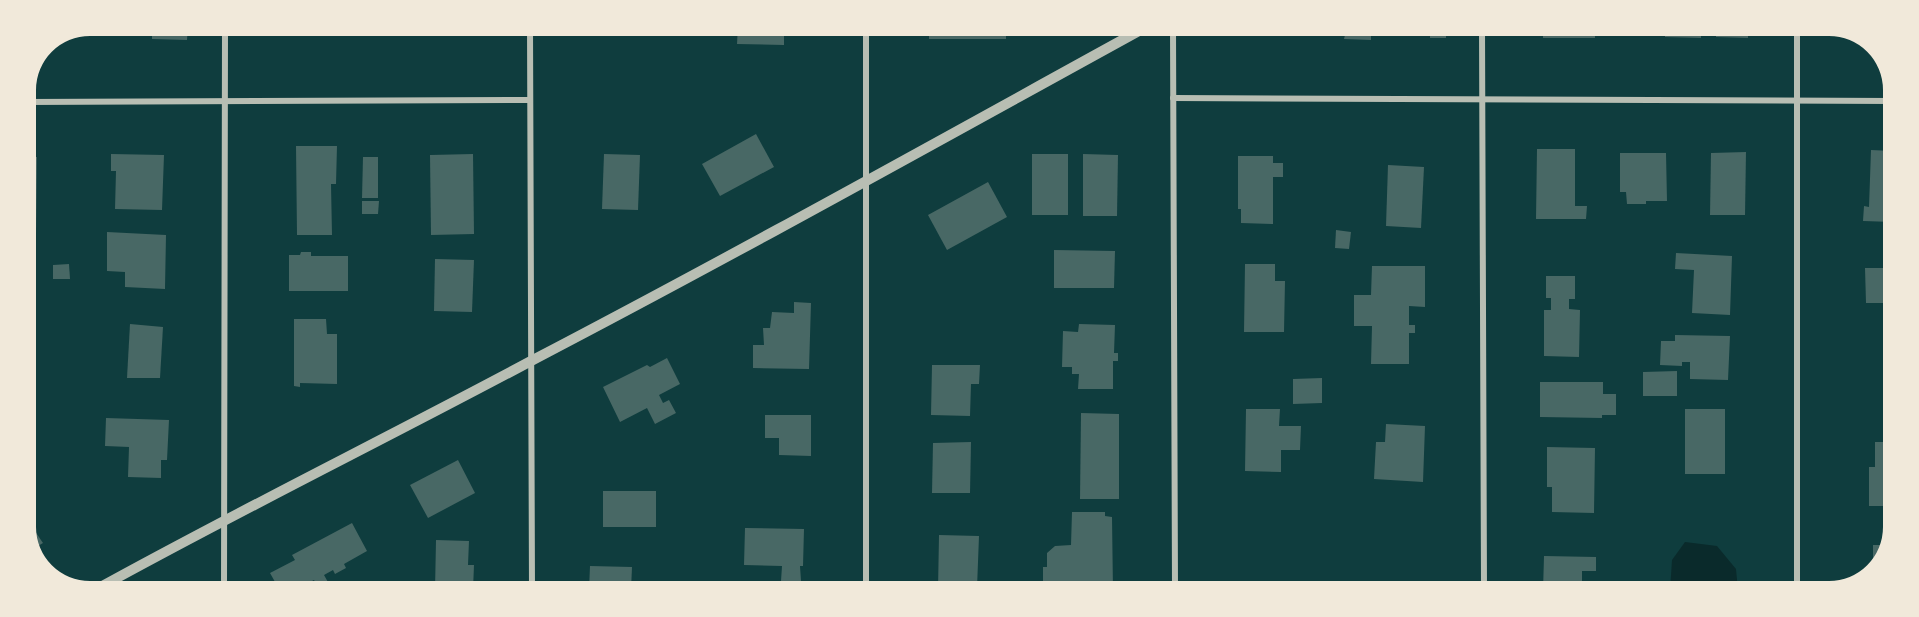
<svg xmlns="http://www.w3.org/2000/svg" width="1919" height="617" font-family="Commissioner,sans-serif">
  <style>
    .water { fill: #0a2a2b }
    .building { fill: #486865 }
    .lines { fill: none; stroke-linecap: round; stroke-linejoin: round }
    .minor { stroke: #b8beb3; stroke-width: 6 }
    .tertiary { stroke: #b8beb3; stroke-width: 10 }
  </style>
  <rect width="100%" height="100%" fill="#0f3d3e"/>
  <polygon class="water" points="1685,542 1717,546 1736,569 1738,591 1670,591 1672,560"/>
  <g class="building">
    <rect x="102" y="26" width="35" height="9"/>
    <polygon points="152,26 188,26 187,40 152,39"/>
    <rect x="437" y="26" width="34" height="10"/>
    <polygon points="738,26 784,26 784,45 737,44"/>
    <rect x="929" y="27" width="77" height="12"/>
    <polygon points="1317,27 1371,27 1371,40 1344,39 1345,35 1317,34"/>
    <polygon points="1395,27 1446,27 1446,38 1430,38 1430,33 1395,34"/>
    <rect x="1543" y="27" width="52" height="11"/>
    <polygon points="1619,28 1654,28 1654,35 1618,34"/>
    <polygon points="1665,28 1701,28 1701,38 1665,37"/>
    <polygon points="1716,28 1748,28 1748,38 1716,37"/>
    <polygon points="756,134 774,167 720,196 702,164"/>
    <polygon points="296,146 337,146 336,184 331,184 332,235 297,235"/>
    <polygon points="1537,149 1575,149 1575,206 1587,206 1586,219 1536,219"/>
    <polygon points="1871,150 1893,151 1893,222 1863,221 1864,206 1869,207"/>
    <polygon points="1746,152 1745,215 1710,215 1711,153"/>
    <polygon points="1620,153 1666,153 1667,201 1646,201 1646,204 1627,204 1626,192 1620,192"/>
    <polygon points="111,154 164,155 162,210 115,209 116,171 111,171"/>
    <polygon points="473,154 474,234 431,235 430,155"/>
    <polygon points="604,154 640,155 638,210 602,209"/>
    <rect x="1032" y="154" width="36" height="61"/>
    <polygon points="1083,154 1118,155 1117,216 1083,216"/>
    <polygon points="1238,156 1273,156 1273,163 1283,163 1283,177 1273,177 1273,224 1241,223 1241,209 1238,209"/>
    <polygon points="26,157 37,157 36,235 26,235"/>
    <polygon points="363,157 378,157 378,198 362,198"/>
    <polygon points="1388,165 1424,167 1421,228 1386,226"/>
    <polygon points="988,182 1007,217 947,250 928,215"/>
    <polygon points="362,201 379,201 378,214 362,214"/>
    <polygon points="1336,230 1351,232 1349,249 1335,248"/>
    <polygon points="107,232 166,235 165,289 125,287 125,272 107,271"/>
    <polygon points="1054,250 1115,251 1114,288 1054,288"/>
    <polygon points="301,252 311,252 311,256 348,256 348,291 289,291 289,255 300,255"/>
    <polygon points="1676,253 1732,256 1730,315 1692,313 1694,270 1675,269"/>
    <polygon points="435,259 474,260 472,312 434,311"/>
    <polygon points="69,264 70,279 53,279 53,265"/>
    <polygon points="1245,264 1275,264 1275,281 1285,281 1284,332 1244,332"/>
    <polygon points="1372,266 1425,266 1425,307 1409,306 1409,325 1415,325 1415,333 1409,333 1409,364 1371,364 1372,326 1354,326 1354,295 1371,295"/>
    <polygon points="1865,268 1892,268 1892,303 1866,303"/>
    <polygon points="1546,276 1575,276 1575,299 1569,299 1569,309 1580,310 1579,357 1544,356 1544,310 1551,310 1551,298 1546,298"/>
    <polygon points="794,302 811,303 809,369 753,368 753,345 764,345 763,328 770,328 772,312 794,313"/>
    <polygon points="294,319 326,319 327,334 337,334 337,384 300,383 300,387 294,386"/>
    <polygon points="130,324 163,327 160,378 127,378"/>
    <polygon points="1079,324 1115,325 1114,353 1118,353 1118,361 1113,361 1113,389 1078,389 1079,374 1072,374 1072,367 1062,367 1063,331 1078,332"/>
    <polygon points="1675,335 1730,336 1728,380 1690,379 1690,362 1682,362 1682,366 1660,365 1661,341 1675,341"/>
    <polygon points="667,358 680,384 659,395 663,403 669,400 676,413 655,424 647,408 620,422 603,387 647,365 650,367"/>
    <polygon points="932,365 980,365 979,384 971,384 970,416 931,415"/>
    <polygon points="1677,371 1677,396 1643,396 1643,372"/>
    <polygon points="1322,378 1322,403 1293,404 1293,379"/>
    <polygon points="1540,382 1603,382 1603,394 1616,394 1616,415 1602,415 1602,418 1540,417"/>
    <polygon points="1246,409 1280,409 1279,426 1301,426 1300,450 1281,450 1281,472 1245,471"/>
    <rect x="1685" y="409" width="40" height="65"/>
    <polygon points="1081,413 1119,414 1119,499 1080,499"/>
    <polygon points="765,415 811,415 811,456 779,455 779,438 765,438"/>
    <polygon points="106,418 169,420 167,460 161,460 161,478 128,477 129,447 105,446"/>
    <polygon points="1386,424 1425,426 1423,482 1374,479 1376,442 1385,442"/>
    <polygon points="971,442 970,493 932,493 933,443"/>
    <polygon points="1875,442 1892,442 1891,506 1869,506 1869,467 1875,467"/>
    <polygon points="1547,447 1595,448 1594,513 1552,512 1552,487 1547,487"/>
    <polygon points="458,460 475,493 428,518 410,485"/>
    <rect x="603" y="491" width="53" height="36"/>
    <polygon points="1072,512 1105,512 1105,516 1112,517 1113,591 1043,590 1043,567 1047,567 1047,553 1055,546 1071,545"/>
    <polygon points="26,518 43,543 33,549 26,531"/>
    <polygon points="352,523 367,551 344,564 346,568 335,574 333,570 324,575 329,584 319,589 314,580 308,583 311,588 308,589 279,589 270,573 295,560 292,555"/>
    <polygon points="745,528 804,529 803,566 800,566 801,581 781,581 782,566 744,565"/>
    <polygon points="939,535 979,536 977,588 991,588 991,590 938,590"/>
    <polygon points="436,540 469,541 468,565 474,565 473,590 435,590"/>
    <polygon points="1873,545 1890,545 1869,576 1869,563 1873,563"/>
    <polygon points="1544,556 1596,557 1596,571 1582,571 1582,586 1596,586 1596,591 1543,591"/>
    <polygon points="590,566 632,567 631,590 589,590"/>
  </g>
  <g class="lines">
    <g class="minor">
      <polyline points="530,26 532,590"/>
      <polyline points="866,27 866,590"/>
      <polyline points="1173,27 1175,591"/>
      <polyline points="1482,27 1484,591"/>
      <polyline points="1173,98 1893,101"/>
      <polyline points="26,102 530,100"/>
      <polyline points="224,589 225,26"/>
      <polyline points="1797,591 1797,28"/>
    </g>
    <path class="tertiary" d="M97,589C240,510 387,438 531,361C738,253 942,139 1146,27"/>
  </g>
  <path d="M0 0H1919V617H0ZM90 36H1829A54 54 0 0 1 1883 90V527A54 54 0 0 1 1829 581H90A54 54 0 0 1 36 527V90A54 54 0 0 1 90 36Z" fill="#f1e9da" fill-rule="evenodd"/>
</svg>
